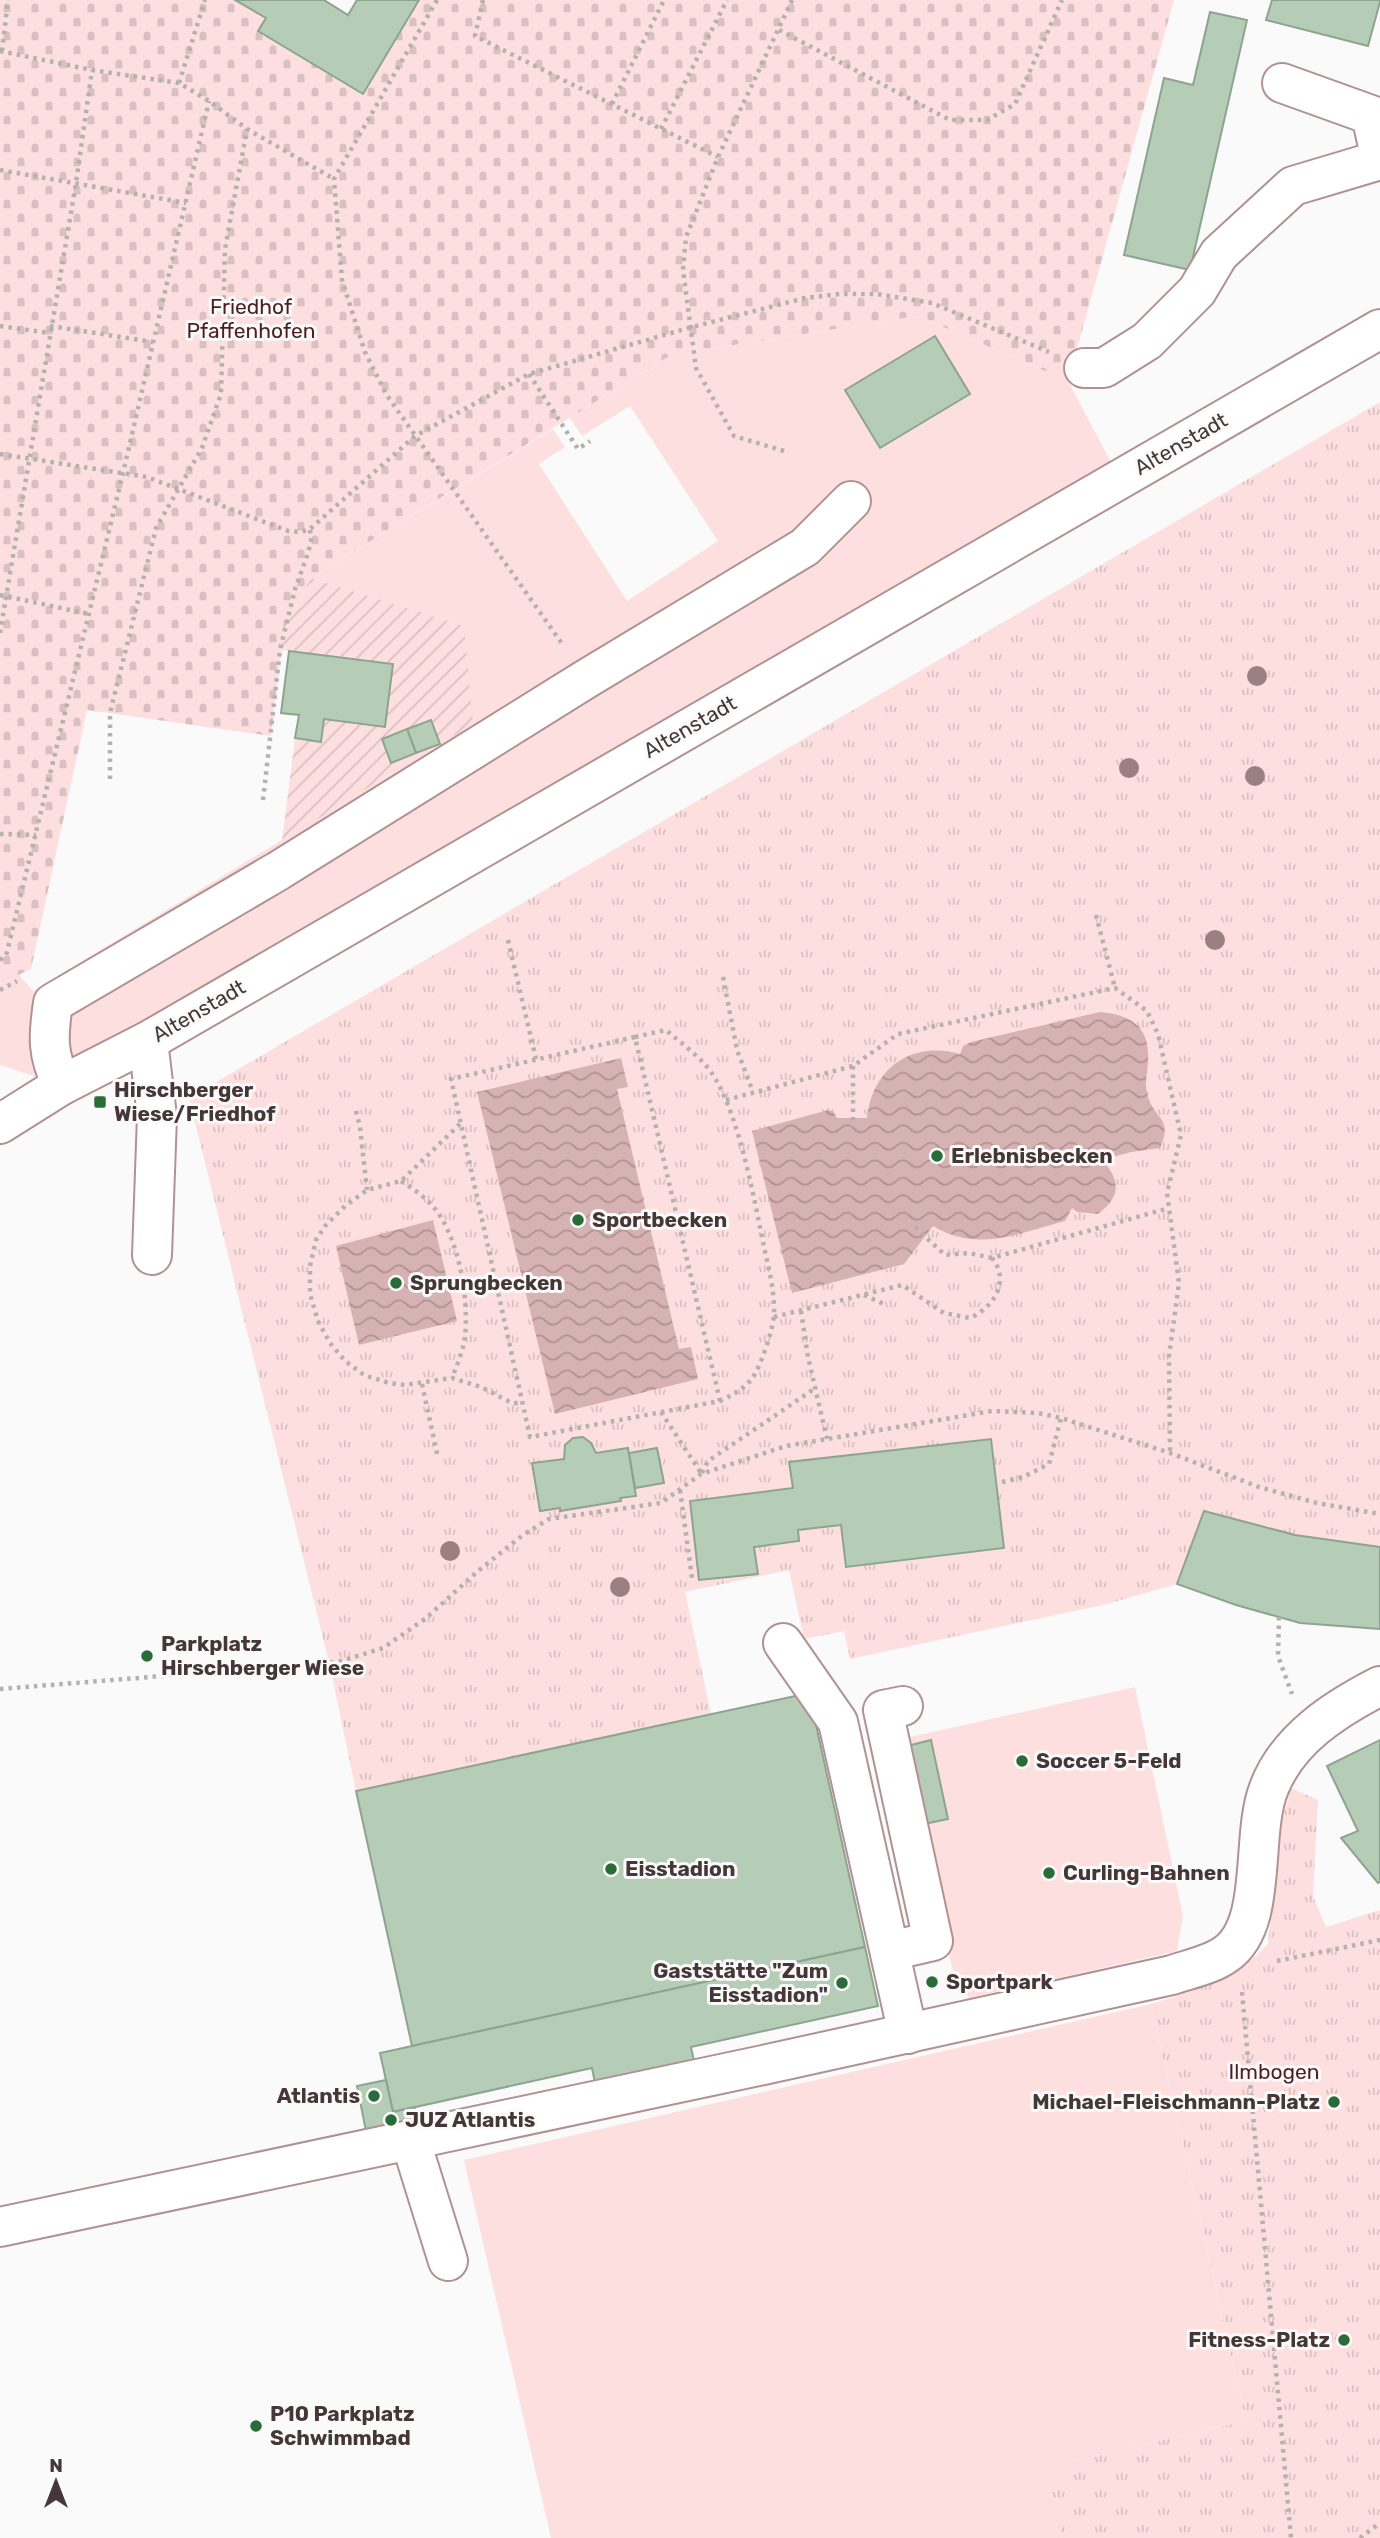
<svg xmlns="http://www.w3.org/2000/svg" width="1380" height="2538" font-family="Rubik,sans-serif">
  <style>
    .grass { fill: #fedfe0 }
    .cemetery { fill: url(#cemetery-stones) }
    .park { fill: url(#park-tufts) }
    .garden { fill: url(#garden-furrows) }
    .water { fill: url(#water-waves) }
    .building { fill: #b5ccb7; stroke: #8ea490; stroke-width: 2 }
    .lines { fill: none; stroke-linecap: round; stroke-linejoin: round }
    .minor-casing { stroke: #b19293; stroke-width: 42 }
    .path { stroke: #b6b1b1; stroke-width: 4.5; stroke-dasharray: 3.5 5; stroke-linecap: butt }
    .minor { stroke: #fff; stroke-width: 38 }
    .tree { fill: #9b8083 }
    .poi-dot { fill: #296c37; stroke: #fafafa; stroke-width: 2.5 }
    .labels { text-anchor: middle; stroke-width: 6; stroke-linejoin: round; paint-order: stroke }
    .park-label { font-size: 21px; fill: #4e1d22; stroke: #fafafa }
    .street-label { font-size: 21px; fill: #453738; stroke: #fafafa }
    .poi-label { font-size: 21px; font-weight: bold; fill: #453738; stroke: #fafafa; text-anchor: start }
  </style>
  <defs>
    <pattern id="cemetery-stones" width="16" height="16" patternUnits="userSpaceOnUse" patternTransform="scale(1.75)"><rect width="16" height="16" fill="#fedfe0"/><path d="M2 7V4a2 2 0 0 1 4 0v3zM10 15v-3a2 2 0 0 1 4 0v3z" fill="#dbc0c1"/></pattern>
    <pattern id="park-tufts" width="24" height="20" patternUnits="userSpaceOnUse" patternTransform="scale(1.75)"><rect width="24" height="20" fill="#fedfe0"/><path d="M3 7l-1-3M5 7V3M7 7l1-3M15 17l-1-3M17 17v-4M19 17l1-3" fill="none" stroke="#dbc0c1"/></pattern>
    <pattern id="garden-furrows" width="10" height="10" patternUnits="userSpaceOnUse" patternTransform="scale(1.75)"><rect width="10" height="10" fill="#fedfe0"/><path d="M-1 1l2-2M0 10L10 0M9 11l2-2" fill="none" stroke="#dbc0c1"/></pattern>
    <pattern id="water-waves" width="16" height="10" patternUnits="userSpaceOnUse" patternTransform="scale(1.75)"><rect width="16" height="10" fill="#d7b2b3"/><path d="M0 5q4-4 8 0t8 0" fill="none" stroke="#b09293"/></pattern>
  </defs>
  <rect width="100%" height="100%" fill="#fafafa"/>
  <g class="grass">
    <polygon points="918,316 1068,381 1120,479 62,1085 0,1065 0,984 19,975 33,991 394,772 391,763 440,744 464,626 311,578 553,429 565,447 539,464 627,601 718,541 630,406 582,436 570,418 671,355"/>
    <polygon points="1135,1687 1183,1916 1177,1951 969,1998 954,1975 920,1825 948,1818 931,1740 912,1744 910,1737"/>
    <polygon points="1151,2004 1246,2421 1046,2467 1062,2538 551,2538 464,2160"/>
  </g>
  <polygon class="cemetery" points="0,0 235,0 266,18 258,31 363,93 419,0 1174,0 1068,381 918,316 671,355 311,578 284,629 271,736 87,710 31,969 0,984"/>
  <g class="park">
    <polygon points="1380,402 1380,1629 1300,1623 1236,1605 1177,1584 1107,1604 850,1659 844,1631 804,1639 789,1570 685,1592 711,1714 356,1791 329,1662 189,1098"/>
    <path d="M1291,1788L1318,1800L1313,1896L1326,1927L1380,1910V2538H1062L1045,2467L1246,2421L1151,2004C1194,1991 1237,1978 1268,1944L1278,1834Z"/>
  </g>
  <polygon class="garden" points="311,578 464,626 473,724 440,744 431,720 383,739 395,771 282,841 295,738 324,719 385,727 393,665 280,650 284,629"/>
  <g class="water">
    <path d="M1100,1012C1126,1014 1148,1024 1148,1054C1149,1067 1144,1080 1147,1093C1153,1120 1174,1116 1160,1148L1131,1152L1102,1160C1121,1180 1121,1197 1098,1214L1077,1212L1072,1208L1065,1221C1019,1233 977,1253 933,1226L904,1264L792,1293L752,1131L828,1110L833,1111L837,1118H867C872,1069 911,1040 960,1054L963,1046L971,1042Z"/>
    <polygon points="621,1058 628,1087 617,1089 679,1349 691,1347 698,1379 555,1414 477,1092"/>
    <polygon points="433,1220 457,1321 359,1345 336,1246"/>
  </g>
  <g class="building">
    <polygon points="235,0 324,0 348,15 357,0 419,0 363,94 258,31 266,18"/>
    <polygon points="1272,0 1380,0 1380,2 1368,46 1266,20"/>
    <polygon points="1210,12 1247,20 1190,270 1124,255 1164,78 1193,85"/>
    <polygon points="935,336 970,394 880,448 845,390"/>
    <polygon points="289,651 393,664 385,727 324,719 321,742 295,738 299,715 281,713"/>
    <polygon points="431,720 440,744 416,753 407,729"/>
    <polygon points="407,729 416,753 391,763 382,739"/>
    <polygon points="583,1437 591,1443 596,1453 628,1448 636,1496 620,1498 621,1501 560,1511 560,1508 540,1511 532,1463 564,1459 565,1445 573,1438"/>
    <polygon points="991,1439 1004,1548 846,1567 841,1525 798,1530 799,1541 754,1547 758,1574 699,1580 690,1501 793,1488 789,1462"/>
    <polygon points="657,1448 664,1483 635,1488 629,1453"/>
    <polygon points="1204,1511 1295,1535 1380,1547 1380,1629 1300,1623 1236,1605 1177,1584"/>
    <polygon points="809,1693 865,1947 412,2046 356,1791"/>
    <polygon points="931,1740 948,1819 924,1824 907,1746"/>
    <polygon points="1380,1740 1380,1882 1378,1883 1341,1838 1358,1831 1327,1766"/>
    <polygon points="865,1947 878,2006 691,2047 694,2061 595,2083 592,2068 393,2112 380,2053"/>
    <polygon points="386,2080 393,2112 414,2107 417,2120 366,2131 357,2086"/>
  </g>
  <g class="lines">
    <defs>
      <g id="minor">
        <polyline points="1282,83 1371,115 1380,155"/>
        <polyline points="1084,368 1104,368 1147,341 1197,291 1219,254 1293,186 1380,160"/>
        <polyline points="148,1041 157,1116 152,1255"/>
        <path d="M62,1085C47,1054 48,1037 53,1003L278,871L586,679L805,547L851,501"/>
        <polyline points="0,1124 62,1085 148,1041 1380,329"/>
        <polyline points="783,1643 838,1722 908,2034"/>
        <polyline points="890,1951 933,1941 883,1710 903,1706"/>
        <polyline points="411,2142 448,2261"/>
        <path d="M0,2227C391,2146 782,2062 1172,1975C1189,1969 1211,1965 1226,1954C1269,1924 1250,1835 1269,1788C1288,1739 1335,1709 1380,1686"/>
      </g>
    </defs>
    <use href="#minor" class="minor-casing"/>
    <g class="path">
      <polyline points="437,0 334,179 342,280 365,352 386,394 563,645"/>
      <polyline points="483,0 475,36 718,157"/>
      <polyline points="779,30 950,120 987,120 1015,104 1062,0"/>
      <polyline points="0,51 92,70 179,83 209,101 247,129 334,179"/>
      <polyline points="2,51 8,0"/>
      <polyline points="179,83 205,0"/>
      <polyline points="612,104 664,0"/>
      <polyline points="661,129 727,0"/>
      <polyline points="0,170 186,203"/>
      <polyline points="0,326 49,333"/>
      <polyline points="50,326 153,342"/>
      <polyline points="529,374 578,449 590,441"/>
      <polyline points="784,451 734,436 696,368 683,270 686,237 718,157 792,0"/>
      <polyline points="0,454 147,477 288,531 301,532 310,529 415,436 529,374 692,327 805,298 840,294 877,294 932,303 1049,352"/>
      <polyline points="0,595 89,614"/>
      <polyline points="0,633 76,183 92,70"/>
      <polyline points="110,779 110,713 156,528 202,448 221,394 225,249 247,129"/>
      <polyline points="263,800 280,650 295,589 308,553 311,541 310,529"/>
      <polyline points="0,834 36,835"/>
      <polyline points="1096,915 1115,988"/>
      <polyline points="508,940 536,1059"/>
      <polyline points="0,960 6,956 123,473 209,101"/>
      <polyline points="723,977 737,1050 753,1092"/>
      <polyline points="0,990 17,981"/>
      <path d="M635,1037L666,1030C683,1045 703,1058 715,1078C740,1120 754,1198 764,1247C769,1269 775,1293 774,1315C773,1330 760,1369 751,1380C742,1390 732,1395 720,1401L530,1437L451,1079L635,1037L720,1401"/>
      <polyline points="853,1066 853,1127"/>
      <polyline points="726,1100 853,1066 898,1034 1115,988 1147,1011 1158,1034 1181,1135 1167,1193 1179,1283 1169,1356 1170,1453"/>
      <polyline points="356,1111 360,1127 367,1190"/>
      <polyline points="460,1124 401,1181 367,1190 345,1206 325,1226 316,1240 310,1266 310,1294 318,1321 330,1343 345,1361 364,1375 389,1383 405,1385 452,1378 481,1387 512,1403 523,1403"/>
      <path d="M401,1181C412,1188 422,1195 431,1204C459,1235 469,1297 465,1337C463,1351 457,1365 452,1378"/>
      <polyline points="915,1227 945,1255 969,1253 992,1258"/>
      <polyline points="864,1295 886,1305"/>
      <polyline points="801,1311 808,1357 827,1439"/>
      <path d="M774,1317L902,1285L944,1313L970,1318C993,1308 1011,1281 992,1258L1169,1208"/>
      <polyline points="422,1384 438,1458"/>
      <polyline points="661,1412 701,1473"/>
      <polyline points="702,1473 708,1461 817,1387"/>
      <polyline points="1002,1482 1023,1477 1049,1464 1061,1418"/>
      <polyline points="680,1490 692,1578"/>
      <polyline points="1279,1617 1278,1656 1292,1694"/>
      <polyline points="0,1689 338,1662 383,1648 425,1619 478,1571 523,1535 549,1519 661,1503 701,1474 786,1446 992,1411 1038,1413 1061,1418 1170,1453 1259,1487 1317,1503 1380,1514"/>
      <polyline points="1277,1961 1380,1940"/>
      <polyline points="1242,1992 1291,2538"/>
      <polyline points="1360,2538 1380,2523"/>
    </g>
    <use href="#minor" class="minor"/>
  </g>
  <g class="tree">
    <circle cx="1257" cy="676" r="10"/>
    <circle cx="1129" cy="768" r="10"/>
    <circle cx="1255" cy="776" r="10"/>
    <circle cx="1215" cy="940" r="10"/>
    <circle cx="450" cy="1551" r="10"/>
    <circle cx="620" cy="1587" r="10"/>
  </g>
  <g class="poi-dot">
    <rect x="93" y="1095" width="14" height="14" rx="3.5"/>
    <circle cx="937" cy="1156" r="7"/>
    <circle cx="578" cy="1220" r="7"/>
    <circle cx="396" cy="1283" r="7"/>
    <circle cx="147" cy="1656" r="7"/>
    <circle cx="1022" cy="1761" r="7"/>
    <circle cx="611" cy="1869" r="7"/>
    <circle cx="1049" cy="1873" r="7"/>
    <circle cx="932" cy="1982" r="7"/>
    <circle cx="842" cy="1983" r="7"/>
    <circle cx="374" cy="2096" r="7"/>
    <circle cx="1334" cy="2102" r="7"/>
    <circle cx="391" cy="2120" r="7"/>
    <circle cx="1344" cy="2340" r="7"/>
    <circle cx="256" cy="2426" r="7"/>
  </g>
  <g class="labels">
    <g class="park-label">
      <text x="251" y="314">Friedhof<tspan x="251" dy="24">Pfaffenhofen</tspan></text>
      <text x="1274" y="2079">Ilmbogen</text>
    </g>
    <g class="street-label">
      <text transform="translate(1181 444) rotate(-30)" y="7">Altenstadt</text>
      <text transform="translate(690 727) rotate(-30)" y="7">Altenstadt</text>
      <text transform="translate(199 1011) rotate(-30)" y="7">Altenstadt</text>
    </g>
    <g class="poi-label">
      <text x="114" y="1097">Hirschberger<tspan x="114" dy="24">Wiese/Friedhof</tspan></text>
      <text x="951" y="1163">Erlebnisbecken</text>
      <text x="592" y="1227">Sportbecken</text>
      <text x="410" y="1290">Sprungbecken</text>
      <text x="161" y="1651">Parkplatz<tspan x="161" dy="24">Hirschberger Wiese</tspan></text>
      <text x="1036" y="1768">Soccer 5-Feld</text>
      <text x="625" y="1876">Eisstadion</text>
      <text x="1063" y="1880">Curling-Bahnen</text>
      <text x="828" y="1978" text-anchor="end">Gaststätte "Zum<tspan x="828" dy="24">Eisstadion"</tspan></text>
      <text x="946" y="1989">Sportpark</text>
      <text x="360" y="2103" text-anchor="end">Atlantis</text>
      <text x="1320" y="2109" text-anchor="end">Michael-Fleischmann-Platz</text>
      <text x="405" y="2127">JUZ Atlantis</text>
      <text x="1330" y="2347" text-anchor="end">Fitness-Platz</text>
      <text x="270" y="2421">P10 Parkplatz<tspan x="270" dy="24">Schwimmbad</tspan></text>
    </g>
  </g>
  <g transform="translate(56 2482)" stroke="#fafafa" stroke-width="5" paint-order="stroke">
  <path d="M0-5L12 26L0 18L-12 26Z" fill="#453738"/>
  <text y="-10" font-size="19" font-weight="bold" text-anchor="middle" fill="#453738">N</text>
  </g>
</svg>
